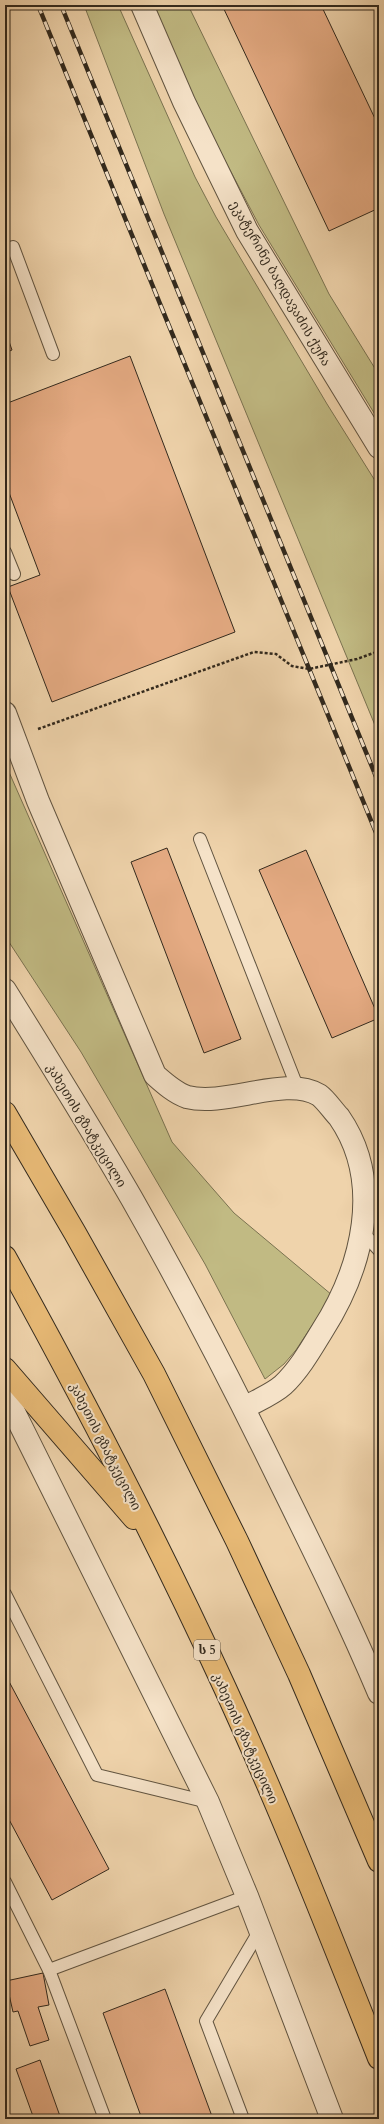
<svg xmlns="http://www.w3.org/2000/svg" width="384" height="2124" font-family="Cardo,'Noto Serif Georgian',serif">
  <style>
    .green { fill: #c1ba83; stroke: #7a7250 }
    .building { fill: #e5ab83; stroke: #32291d }
    .lines { fill: none; stroke-linecap: round; stroke-linejoin: round }
    .service-casing { stroke: #615440; stroke-width: 14 }
    .minor-casing { stroke: #615440; stroke-width: 24 }
    .tertiary-casing { stroke: #615440; stroke-width: 24 }
    .trunk-casing { stroke: #32291d; stroke-width: 24 }
    .path { stroke: #32291d; stroke-width: 2.5; stroke-dasharray: 3 2; stroke-linecap: butt }
    .service { stroke: #f5e2c8; stroke-width: 12 }
    .minor { stroke: #f5e2c8; stroke-width: 22 }
    .tertiary { stroke: #f5e2c8; stroke-width: 22 }
    .trunk { stroke: #e8ba76; stroke-width: 22 }
    .rail-casing { stroke: #32291d; stroke-width: 4.5 }
    .rail { stroke: #f5e2c8; stroke-width: 3; stroke-dasharray: 9; stroke-linecap: butt }
    .labels { text-anchor: middle; stroke-width: 4; stroke-linejoin: round; paint-order: stroke }
    .shield { fill: #f5e2c8; stroke: #6c6050; stroke-width: 1 }
    .shield-label { font-size: 12px; font-weight: bold; fill: #32291d }
    .street-label { font-size: 13px; fill: #32291d; stroke: #f5e2c8 }
  </style>
  <rect width="100%" height="100%" fill="#efd3ab"/>
  <filter id="stains"><feTurbulence type="fractalNoise" baseFrequency=".005" numOctaves="4"/><feColorMatrix values="0 0 0 0 .2 0 0 0 0 .09 0 0 0 0 .02 0 0 0 .5 -.17"/></filter>
  <radialGradient id="worn" r=".72"><stop offset=".6" stop-color="#630" stop-opacity="0"/><stop offset="1" stop-color="#630" stop-opacity=".3"/></radialGradient>
  <g class="green">
    <polygon points="84,5 118,5 195,177 216,217 327,404 379,487 379,735 164,214"/>
    <polygon points="152,5 188,5 329,294 379,375 379,421 259,225 192,98"/>
    <polygon points="5,763 172,1142 234,1213 332,1295 296,1350 284,1364 265,1379 205,1264 81,1052 5,936"/>
  </g>
  <g class="building">
    <polygon points="222,5 321,5 379,127 379,208 329,231"/>
    <polygon points="5,330 12,350 5,353"/>
    <polygon points="130,356 235,632 52,702 8,587 40,575 5,482 5,404"/>
    <polygon points="167,848 241,1039 204,1053 131,862"/>
    <polygon points="306,850 379,1018 332,1038 259,870"/>
    <polygon points="5,1674 109,1869 52,1900 5,1812"/>
    <polygon points="43,1973 49,2005 38,2007 49,2040 30,2046 18,2011 13,2012 6,1981"/>
    <polygon points="165,1989 213,2119 142,2119 103,2013"/>
    <polygon points="40,2060 61,2119 34,2119 16,2069"/>
  </g>
  <g class="lines">
    <defs>
      <g id="service">
        <polyline points="5,250 13,247 53,354"/>
        <polyline points="5,552 14,574"/>
        <polyline points="200,839 298,1089"/>
        <polyline points="367,1237 379,1250"/>
        <polyline points="5,1594 97,1775 208,1802"/>
        <polyline points="5,1882 49,1970 105,2119"/>
        <polyline points="49,1970 247,1896"/>
        <polyline points="243,2119 206,2021 260,1930"/>
      </g>
      <g id="minor">
        <polyline points="142,5 184,102 247,231 379,447"/>
        <path d="M5,713L38,801L155,1075C164,1083 175,1093 187,1097C227,1107 285,1075 319,1095C326,1100 333,1111 339,1117C384,1182 363,1267 322,1331C311,1349 299,1370 283,1385C273,1394 256,1401 244,1408"/>
      </g>
      <g id="tertiary">
        <path d="M5,990C48,1059 91,1128 132,1199C186,1294 236,1391 284,1490C317,1557 350,1624 379,1693"/>
        <polyline points="5,1394 208,1802 247,1896 332,2119"/>
      </g>
      <g id="trunk">
        <polyline points="5,1113 75,1233 154,1374 237,1541 299,1674 379,1861"/>
        <path d="M5,1257C83,1398 158,1542 225,1688C281,1810 330,1934 379,2058"/>
        <polyline points="5,1369 134,1518"/>
      </g>
    </defs>
    <use href="#service" class="service-casing"/>
    <use href="#minor" class="minor-casing"/>
    <use href="#tertiary" class="tertiary-casing"/>
    <use href="#trunk" class="trunk-casing"/>
    <polyline class="path" points="38,729 254,652 276,654 292,666 309,669 357,659 379,651"/>
    <use href="#service" class="service"/>
    <use href="#minor" class="minor"/>
    <use href="#tertiary" class="tertiary"/>
    <use href="#trunk" class="trunk"/>
    <defs>
      <g id="rail">
        <polyline points="38,5 379,840"/>
        <polyline points="61,5 379,784"/>
      </g>
    </defs>
    <use href="#rail" class="rail-casing"/>
    <use href="#rail" class="rail"/>
  </g>
  <g class="labels">
    <rect class="shield" x="194" y="1640" width="26" height="20" rx="3"/>
    <g class="shield-label">
      <text x="207" y="1654">ს 5</text>
    </g>
    <g class="street-label">
      <text transform="translate(281 283) rotate(60)" y="5">ეკატერინე ბაღდავაძის ქუჩა</text>
      <text transform="translate(87 1125) rotate(59)" y="5">კახეთის გზატკეცილი</text>
      <text transform="translate(106 1446) rotate(63)" y="5">კახეთის გზატკეცილი</text>
      <text transform="translate(246 1738) rotate(66)" y="5">კახეთის გზატკეცილი</text>
    </g>
  </g>
  <rect width="384" height="2124" fill="none" stroke="#efd3ab" stroke-width="20"/>
  <rect x="6" y="6" width="372" height="2112" fill="none" stroke="#32291d" stroke-width="2"/>
  <rect x="10" y="10" width="364" height="2104" fill="none" stroke="#32291d"/>
  <rect width="100%" height="100%" filter="url(#stains)"/>
  <rect width="100%" height="100%" fill="url(#worn)"/>
</svg>
